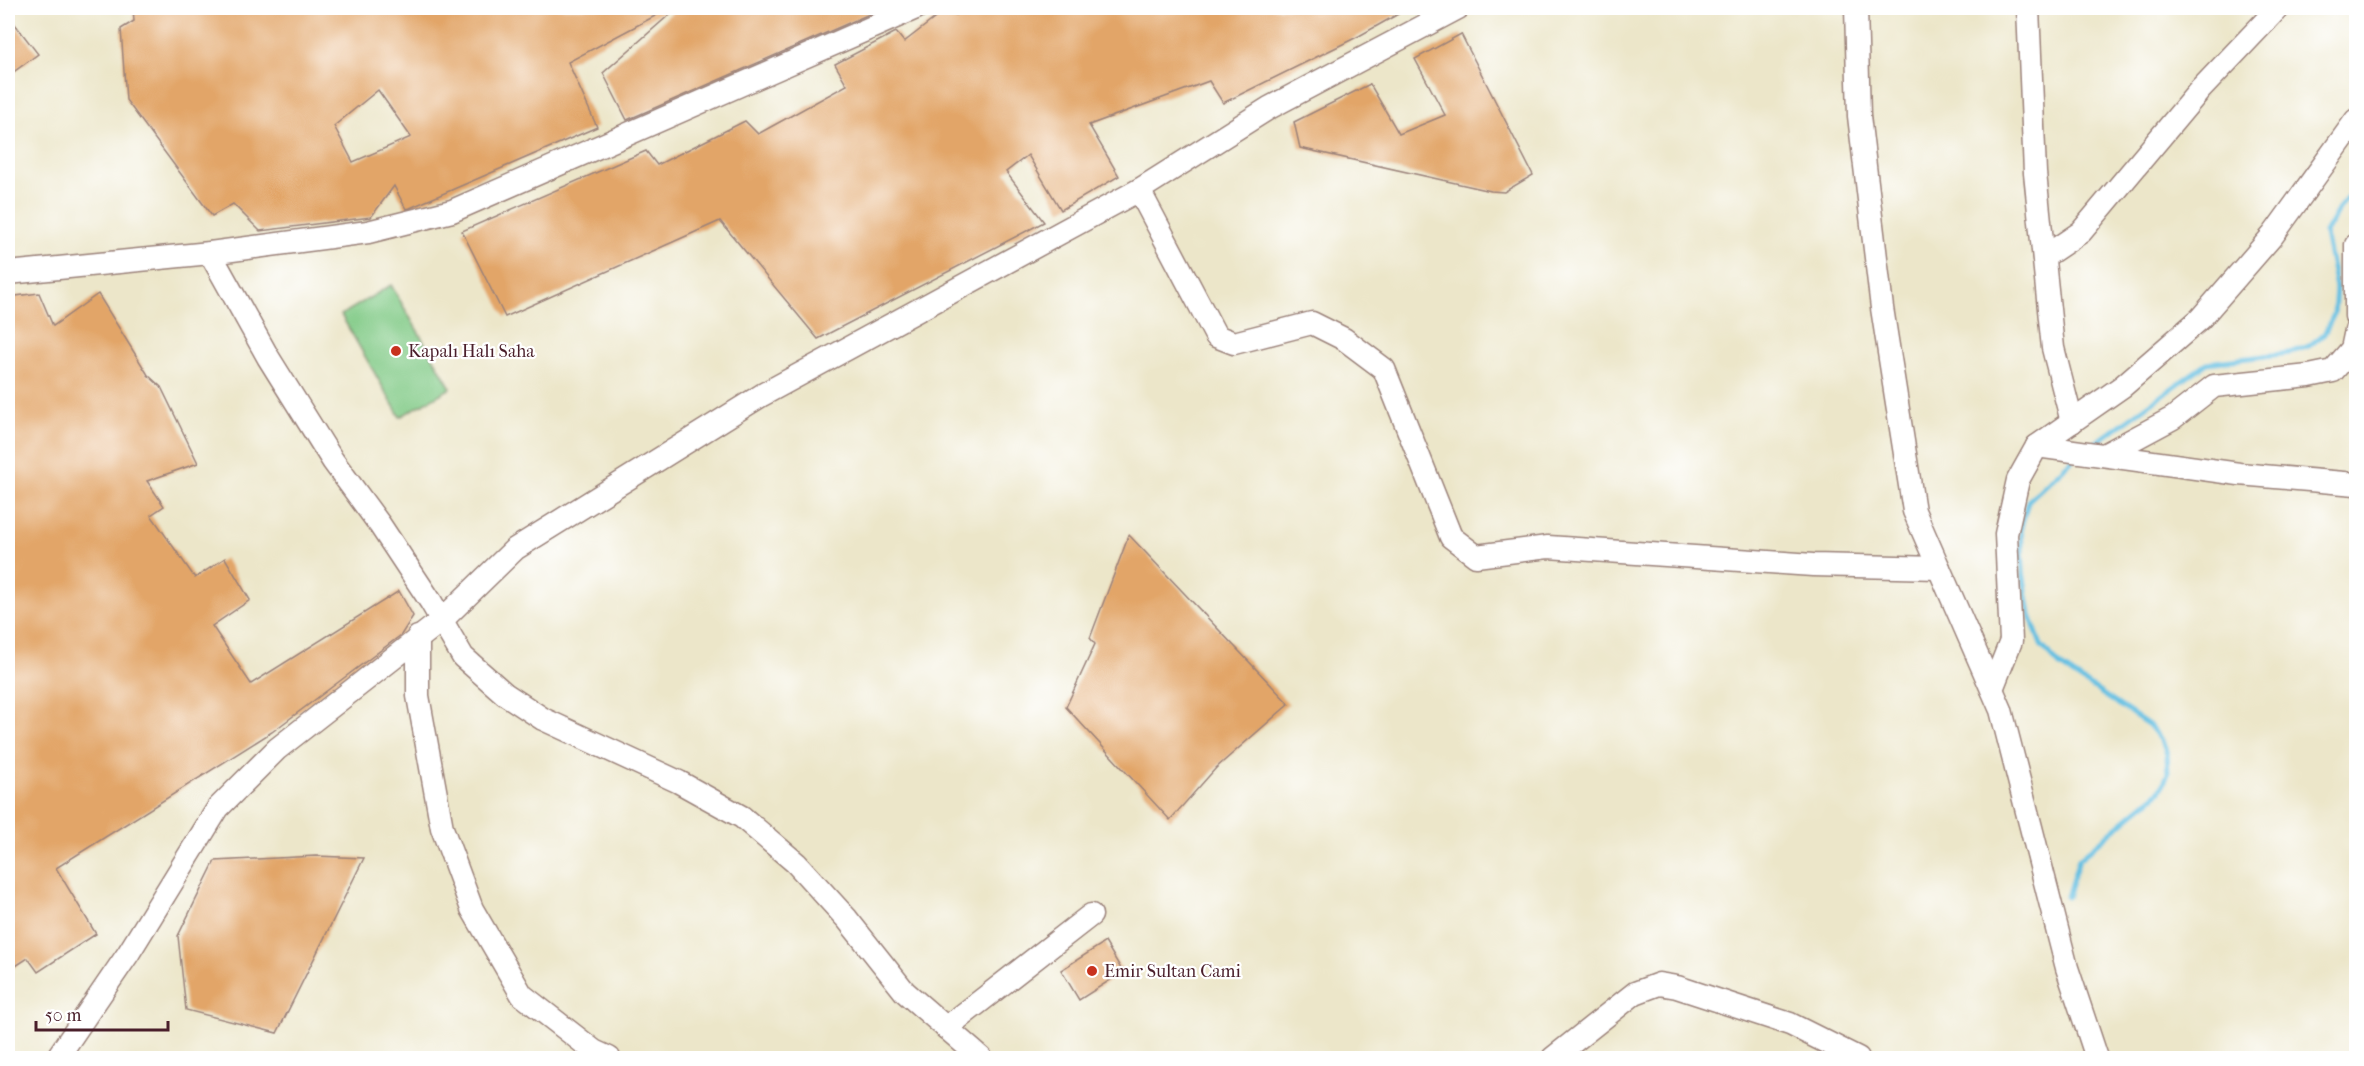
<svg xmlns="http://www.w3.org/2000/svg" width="2364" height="1066" font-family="'IM FELL French Canon',serif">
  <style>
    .green { fill: #81ca86; stroke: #667458; stroke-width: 1.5 }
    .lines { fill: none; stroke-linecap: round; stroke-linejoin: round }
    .stream { stroke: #65c0e2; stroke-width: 5 }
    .building { fill: #e2a568; fill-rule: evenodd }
    .minor-casing { stroke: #9b827a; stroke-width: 25 }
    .minor { stroke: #fff; stroke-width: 22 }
    .poi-dot { fill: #c8321e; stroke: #fff; stroke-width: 2 }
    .labels { text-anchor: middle; stroke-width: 4.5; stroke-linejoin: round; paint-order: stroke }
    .poi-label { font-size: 18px; fill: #4a1f2b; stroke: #fff; text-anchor: start }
  </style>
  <rect width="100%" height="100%" fill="#fff"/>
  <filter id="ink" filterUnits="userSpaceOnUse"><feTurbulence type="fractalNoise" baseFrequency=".0167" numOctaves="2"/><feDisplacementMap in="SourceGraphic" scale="12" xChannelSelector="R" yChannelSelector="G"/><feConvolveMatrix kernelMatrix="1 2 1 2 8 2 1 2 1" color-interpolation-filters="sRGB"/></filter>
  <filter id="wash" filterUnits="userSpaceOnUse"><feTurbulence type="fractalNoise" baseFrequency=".008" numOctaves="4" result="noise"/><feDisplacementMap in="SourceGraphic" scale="24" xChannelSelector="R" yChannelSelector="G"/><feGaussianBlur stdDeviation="1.35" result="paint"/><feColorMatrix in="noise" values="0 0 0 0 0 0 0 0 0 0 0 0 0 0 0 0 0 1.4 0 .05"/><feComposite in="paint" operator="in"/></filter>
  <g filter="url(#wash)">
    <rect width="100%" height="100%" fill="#ece6c9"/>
    <polygon class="green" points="391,285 451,388 400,417 341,315"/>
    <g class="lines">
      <g class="stream">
        <polyline points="2090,447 2207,363 2289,353 2309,346 2324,334 2334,314 2336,288 2325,233 2340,207 2356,187"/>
        <polyline points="2067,897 2079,859 2160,791 2168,774 2167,754 2162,741 2149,725 2060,666 2041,645 2030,615 2023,572 2021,527 2028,501 2073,459"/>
        <polyline points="2043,1058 2047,1053"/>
      </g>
    </g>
    <g id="blocks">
      <g class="building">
        <path d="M133,8H670L568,62L597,127L410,208L406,209L394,186L371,217L260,231L233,204L212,216L126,100L121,29L134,21ZM378,90L411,137L353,162L334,126Z"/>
        <polygon points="677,8 883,8 627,120 603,73"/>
        <polygon points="967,8 1409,8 1359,36 1223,103 1209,81 1089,125 1119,176 1061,210 1028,155 1006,172 1044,222 818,339 720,221 505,317 462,231 646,151 657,165 745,121 758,134 847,85 835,64 896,32 904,42 947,9 956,15"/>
        <polygon points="8,15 38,54 8,76"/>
        <polygon points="1461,34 1533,175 1504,192 1491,191 1300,148 1294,122 1370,84 1399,134 1445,115 1415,59"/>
        <polygon points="39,293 53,326 98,294 148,375 161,387 198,463 147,481 164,506 151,515 195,578 225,558 250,600 212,626 251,684 399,591 413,616 401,635 272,732 56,868 96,934 38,972 28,958 8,971 8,297"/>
        <polygon points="1129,535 1289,704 1216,768 1170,820 1066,707 1095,644 1090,638"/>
        <polygon points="316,856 364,858 277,1033 186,1010 178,936 215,861"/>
        <polygon points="1105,942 1123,972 1079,1000 1061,970"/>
      </g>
    </g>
  </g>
  <g filter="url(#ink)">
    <use href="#blocks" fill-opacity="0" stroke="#9b827a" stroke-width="1.5"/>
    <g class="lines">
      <defs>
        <g id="minor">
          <polyline points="1856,8 1859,116 1882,308 1914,511 2001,710 2067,968 2097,1058"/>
          <polyline points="2028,8 2035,173 2053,348 2072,422"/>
          <polyline points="1139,190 1216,336 1234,343 1312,323 1344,339 1384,369 1451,537 1476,556 1548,547 1813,565 1939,568"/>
          <polyline points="2356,245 2356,316"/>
          <polyline points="210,253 268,357 333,461 380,525 431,602 463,657 505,694 543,719 679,782 742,817 796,863 847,919 905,992 981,1058"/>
          <polyline points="2044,257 2081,232 2200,90 2278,8"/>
          <polyline points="8,273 210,253 368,232 452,211 916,8"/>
          <polyline points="2037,446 2239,474 2356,484"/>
          <polyline points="2104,455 2173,418 2214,386 2309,376 2333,371 2352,349 2356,330"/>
          <polyline points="418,637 418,696 442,828 472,909 522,995 594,1051 609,1058"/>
          <polyline points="1992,689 2011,641 2006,534 2018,480 2037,446 2123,386 2200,319 2273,235 2356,120"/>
          <polyline points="946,1028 1091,915"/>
          <polyline points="57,1058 128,954 218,808 277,749 442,620 515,549 762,395 1139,190 1269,108 1458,8"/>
          <polyline points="1553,1058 1635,993 1659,984 1677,987 1790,1024 1858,1058"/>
        </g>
      </defs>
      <use href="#minor" class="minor-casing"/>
      <use href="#minor" class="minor"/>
    </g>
  </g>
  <g class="poi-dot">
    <circle cx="396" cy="351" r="6"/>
    <circle cx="1092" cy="971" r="6"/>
  </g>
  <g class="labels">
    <g class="poi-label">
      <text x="408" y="357">Kapalı Halı Saha</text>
      <text x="1104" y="977">Emir Sultan Cami</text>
    </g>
  </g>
  <rect width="2364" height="1066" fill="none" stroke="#fff" stroke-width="30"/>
  <path d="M36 1021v9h132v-9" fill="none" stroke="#4a1f2b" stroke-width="3"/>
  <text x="45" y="1021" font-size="18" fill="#4a1f2b" stroke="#ffffff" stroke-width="4.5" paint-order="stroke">50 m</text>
</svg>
